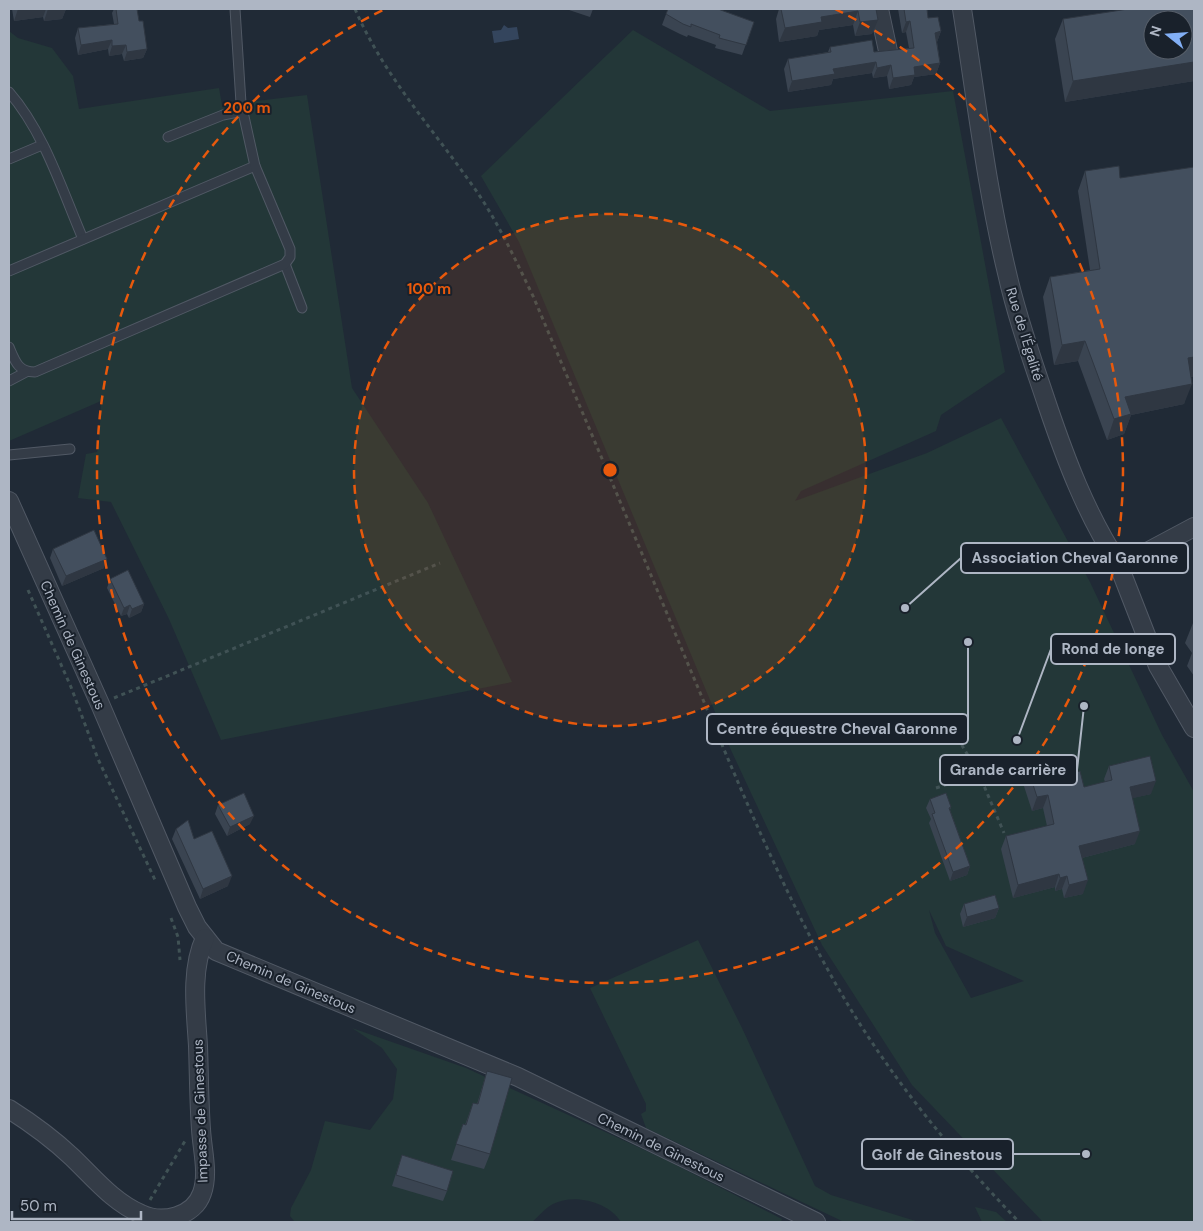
<svg xmlns="http://www.w3.org/2000/svg" width="1203" height="1231" font-family="'DM Sans',sans-serif">
  <style>
    .green { fill: #233738; fill-rule: evenodd }
    .water { fill: #34455d }
    .lines { fill: none; stroke-linecap: round; stroke-linejoin: round }
    .lane-casing { stroke: #515965; stroke-width: 11 }
    .street-casing { stroke: #515965; stroke-width: 20 }
    .path { stroke: #405255; stroke-width: 3; stroke-dasharray: 4 4; stroke-linecap: butt }
    .lane { stroke: #343c47; stroke-width: 9 }
    .street { stroke: #343c47; stroke-width: 18 }
    .wall { fill: #3a4451 }
    .shaded-wall { fill: #2f3742 }
    .building { fill: #434f5e; stroke: #2f3742; fill-rule: evenodd }
    .ring { fill: none; stroke: #e8590c; stroke-width: 2.5; stroke-dasharray: 9 6 }
    .labels { text-anchor: middle; stroke-width: 4; stroke-linejoin: round; paint-order: stroke }
    .street-label { font-size: 14px; fill: #aeb6c4; stroke: #19212b }
    .centre { fill: #e8590c; stroke: #19212b; stroke-width: 2.5 }
    .ring-label { font-size: 15px; text-anchor: middle; font-weight: bold; fill: #e8590c; stroke: #19212b; stroke-width: 4; stroke-linejoin: round; paint-order: stroke }
    .leader { fill: none; stroke: #aeb6c4; stroke-width: 2 }
    .callout-dot { fill: #aeb6c4; stroke: #19212b; stroke-width: 2 }
    .callout { fill: #19212b; stroke: #aeb6c4; stroke-width: 2 }
    .callout-label { font-size: 15px; text-anchor: middle; font-weight: bold; fill: #aeb6c4 }
  </style>
  <rect width="100%" height="100%" fill="#202a36"/>
  <g class="green">
    <path d="M633,30L770,111L953,91L1005,372L941,415L936,431L801,491L795,501L927,453L1001,418L1090,582L1162,735L1194,792V1222H1043L912,1085L822,945L730,748L519,242L481,176ZM929,910L946,946L1024,981L971,998L935,933Z"/>
    <polygon points="9,31 18,38 52,48 73,76 79,109 219,88 222,105 307,95 352,388 428,503 512,682 221,740 169,619 111,502 78,498 86,454 97,452 99,445 101,401 9,441"/>
    <polygon points="698,940 742,1028 815,1186 831,1195 919,1222 844,1222 646,1128 641,1114 646,1111 646,1104 590,988"/>
    <path d="M352,1028L466,1068L664,1159L782,1219L781,1222H621C609,1202 574,1193 553,1204C545,1208 538,1217 532,1222L294,1221L290,1216L291,1208L311,1170L325,1121L370,1130L393,1099L397,1069L382,1048Z"/>
    <polygon points="975,1207 996,1212 1007,1222 982,1222"/>
  </g>
  <polygon class="water" points="504,25 508,28 517,27 519,39 494,43 492,31 501,30"/>
  <g class="lines">
    <defs>
      <g id="lane">
        <path d="M9,92C44,132 62,190 83,239"/>
        <polyline points="168,137 223,115 243,111"/>
        <polyline points="9,159 42,145"/>
        <polyline points="285,264 302,308"/>
        <polyline points="9,271 255,166"/>
        <path d="M9,347C15,361 18,372 35,372L285,264L290,257V249L255,166L241,103L235,9"/>
        <polyline points="9,381 26,372"/>
        <polyline points="9,455 70,449"/>
      </g>
      <g id="street">
        <polyline points="879,9 888,51"/>
        <path d="M962,9C976,97 986,186 1007,273C1017,318 1033,362 1048,407C1066,460 1086,513 1117,561L1149,551L1194,527"/>
        <polyline points="9,501 100,704 187,907 197,927 216,951 518,1077 816,1222"/>
        <polyline points="1117,561 1158,666 1194,728"/>
        <path d="M9,1109C31,1123 53,1139 72,1157C94,1178 113,1202 141,1214C162,1224 194,1217 202,1193C209,1174 202,1149 201,1129C199,1102 199,1074 198,1046C196,1012 190,970 205,938"/>
      </g>
    </defs>
    <use href="#lane" class="lane-casing"/>
    <use href="#street" class="street-casing"/>
    <g class="path">
      <path d="M355,9C384,76 433,129 475,189C498,222 515,259 533,296C584,416 635,536 685,657C733,770 779,886 841,993C890,1077 952,1152 1019,1222"/>
      <polyline points="28,590 71,687 98,759 156,882"/>
      <polyline points="114,698 440,563"/>
      <polyline points="957,730 957,737 979,774 1004,833"/>
      <polyline points="936,788 979,774 1053,757"/>
      <polyline points="171,918 178,937 180,960"/>
      <polyline points="150,1200 185,1141"/>
    </g>
    <use href="#lane" class="lane"/>
    <use href="#street" class="street"/>
  </g>
  <g class="wall">
    <polygon points="12,9 66,9 62,19 44,21 43,17 14,21"/>
    <polygon points="114,9 137,9 139,21 147,49 143,58 124,61 122,54 109,56 108,49 78,55 75,38 78,28 114,24 112,13"/>
    <polygon points="566,9 593,9 590,17"/>
    <polygon points="668,9 754,22 742,55 715,48 716,45 688,35 687,37 680,34 662,25"/>
    <polygon points="779,9 876,9 872,34 855,36 853,25 819,30 817,36 779,42 776,19"/>
    <polygon points="898,9 927,9 928,18 941,31 937,42 940,63 936,74 914,77 911,85 889,89 887,76 873,78 872,73 833,79 831,85 788,92 784,69 788,59 828,52 830,47 874,52 909,48 906,32 902,33"/>
    <polygon points="1194,9 1194,81 1065,102 1055,39 1063,19"/>
    <polygon points="1085,171 1120,178 1194,376 1191,377 1184,404 1131,415 1124,434 1107,440 1078,361 1054,365 1043,297 1050,277 1090,270 1078,191"/>
    <polygon points="53,549 104,568 62,586 50,558"/>
    <polygon points="110,579 144,604 141,612 129,618 127,614 121,616 107,588"/>
    <polygon points="1194,622 1194,676 1187,666 1192,653 1185,643 1193,623"/>
    <polygon points="1027,766 1067,774 1084,787 1105,782 1104,779 1109,766 1151,794 1132,798 1135,844 1082,858 1083,894 1064,898 1062,889 1055,891 1055,887 1013,898 1001,849 1006,836 1047,826 1043,808 1032,811 1022,780"/>
    <polygon points="930,799 951,807 950,810 970,866 967,875 950,881 929,823 931,819 926,808"/>
    <polygon points="218,805 250,824 227,836 215,814"/>
    <polygon points="176,829 194,839 228,886 200,899 172,839"/>
    <polygon points="964,904 999,908 995,918 963,927 960,914"/>
    <polygon points="487,1071 490,1154 484,1169 451,1160 463,1124 465,1125 473,1103 477,1104"/>
    <polygon points="402,1155 447,1191 443,1201 392,1186"/>
  </g>
  <g class="shaded-wall">
    <polygon points="18,9 46,9 43,17 14,21"/>
    <polygon points="48,9 66,9 62,19 44,21"/>
    <polygon points="858,11 853,25 819,30 817,36 779,42 785,28 821,17"/>
    <polygon points="878,20 872,34 855,36 860,22"/>
    <polygon points="910,21 906,32 902,33 906,22"/>
    <polygon points="941,31 937,42 935,33"/>
    <polygon points="112,40 108,49 78,55 81,45"/>
    <polygon points="126,45 122,54 109,56 112,46"/>
    <polygon points="147,49 143,58 124,61 127,52"/>
    <polygon points="876,62 872,73 833,79 831,85 788,92 792,81 833,69"/>
    <polygon points="1194,62 1194,81 1065,102 1073,81"/>
    <polygon points="940,63 936,74 914,77 911,85 889,89 893,78 914,67"/>
    <polygon points="891,65 887,76 873,78 877,68"/>
    <polygon points="1085,341 1078,361 1054,365 1062,345"/>
    <polygon points="1194,357 1194,376 1180,378 1188,358"/>
    <polygon points="1192,384 1184,404 1131,415 1124,434 1107,440 1114,419 1125,397"/>
    <polygon points="107,559 104,568 62,586 66,576"/>
    <polygon points="144,604 141,612 129,618 132,609"/>
    <polygon points="130,605 127,614 121,616 124,608"/>
    <polygon points="1156,781 1151,794 1125,800 1130,787"/>
    <polygon points="1048,795 1043,808 1032,811 1037,797"/>
    <polygon points="254,816 250,824 227,836 230,827"/>
    <polygon points="1140,831 1135,844 1074,860 1079,846"/>
    <polygon points="970,866 967,875 950,881 953,872"/>
    <polygon points="1059,874 1055,887 1013,898 1018,885"/>
    <polygon points="232,876 228,886 200,899 203,889"/>
    <polygon points="1067,876 1062,889 1055,891 1060,878"/>
    <polygon points="1088,880 1083,894 1064,898 1069,885"/>
    <polygon points="999,908 995,918 963,927 967,917"/>
  </g>
  <g class="building">
    <polygon points="116,9 137,9 139,21 143,21 147,49 127,52 126,45 112,46 112,40 81,45 78,28 118,24"/>
    <polygon points="668,9 718,9 754,22 746,45 719,38 720,35 691,24 691,27 683,24 666,14"/>
    <polygon points="781,9 876,9 878,20 860,22 858,11 821,17 822,22 785,28"/>
    <polygon points="904,9 927,9 928,18 938,17 941,31 935,33 940,63 914,67 915,75 893,78 891,65 877,68 876,62 833,69 835,74 792,81 788,59 831,52 830,47 872,40 874,52 914,48 910,21 906,22"/>
    <path d="M1128,9H1194V62L1073,81L1063,19ZM1153,20H1183V50H1153Z"/>
    <polygon points="1119,166 1120,178 1194,167 1194,357 1188,358 1192,384 1125,397 1131,414 1114,419 1085,341 1062,345 1050,277 1100,269 1085,171"/>
    <polygon points="94,530 107,559 66,576 53,549"/>
    <polygon points="128,570 144,604 132,609 130,605 124,608 110,579"/>
    <polygon points="1150,756 1156,781 1130,787 1140,831 1079,846 1088,880 1069,885 1067,876 1060,878 1059,874 1018,885 1006,836 1054,824 1048,795 1037,797 1027,766 1064,759 1067,774 1080,771 1084,787 1112,780 1109,766"/>
    <polygon points="244,793 254,816 230,827 218,805"/>
    <polygon points="946,793 951,807 949,808 970,866 953,872 932,814 935,813 930,799"/>
    <polygon points="188,820 194,839 212,831 232,876 203,889 176,829"/>
    <polygon points="995,895 999,908 967,917 964,904"/>
    <polygon points="487,1071 512,1078 490,1154 456,1144 463,1124 466,1125 473,1103 478,1104"/>
    <polygon points="402,1155 453,1171 447,1191 396,1175"/>
  </g>
  <circle cx="610" cy="470" r="256" fill="#e8590c" fill-opacity=".12"/>
  <g class="ring">
    <circle cx="610" cy="470" r="256"/>
    <path d="M835 9A513 513 0 1 1 385 9"/>
  </g>
  <g class="labels">
    <g class="street-label">
      <text transform="translate(1025 334) rotate(73)" y="5">Rue de l'Égalité</text>
      <text transform="translate(73 645) rotate(66)" y="5">Chemin de Ginestous</text>
      <text transform="translate(291 982) rotate(23)" y="5">Chemin de Ginestous</text>
      <text transform="translate(200 1111) rotate(-92)" y="5">Impasse de Ginestous</text>
      <text transform="translate(661 1147) rotate(26)" y="5">Chemin de Ginestous</text>
    </g>
  </g>
  <circle cx="610" cy="470" r="8" class="centre"/>
  <g class="ring-label">
    <text x="247" y="113">200 m</text>
    <text x="429" y="294">100 m</text>
  </g>
  <path class="leader" d="M905 608L961 558M1017 740L1051 649M968 642L968 729M1084 706L1077 770M1086 1154L1013 1154"/>
  <g class="callout-dot">
    <circle cx="905" cy="608" r="5"/>
    <circle cx="1017" cy="740" r="5"/>
    <circle cx="968" cy="642" r="5"/>
    <circle cx="1084" cy="706" r="5"/>
    <circle cx="1086" cy="1154" r="5"/>
  </g>
  <g class="callout">
    <rect x="961" y="543" width="227" height="30" rx="5"/>
    <rect x="1051" y="634" width="124" height="30" rx="5"/>
    <rect x="707" y="714" width="261" height="30" rx="5"/>
    <rect x="940" y="755" width="137" height="30" rx="5"/>
    <rect x="862" y="1139" width="151" height="30" rx="5"/>
  </g>
  <g class="callout-label">
    <text x="1075" y="563">Association Cheval Garonne</text>
    <text x="1113" y="654">Rond de longe</text>
    <text x="837" y="734">Centre équestre Cheval Garonne</text>
    <text x="1008" y="775">Grande carrière</text>
    <text x="937" y="1160">Golf de Ginestous</text>
  </g>
  <rect width="1203" height="1231" fill="none" stroke="#aeb6c4" stroke-width="20"/>
  <g transform="translate(1168 35) rotate(287)"><circle r="24" fill="#19212b" stroke="#555d68"/>
  <path d="M0-4L9 19L0 12L-9 19Z" fill="#82aff5"/>
  <text y="-8" font-size="14" font-weight="bold" text-anchor="middle" fill="#aeb6c4">N</text>
  </g>
  <path d="M12 1211v8h129v-8" fill="none" stroke="#aeb6c4" stroke-width="2.5"/>
  <text x="20" y="1211" font-size="15" fill="#aeb6c4" stroke="#19212b" stroke-width="4" paint-order="stroke">50 m</text>
</svg>
